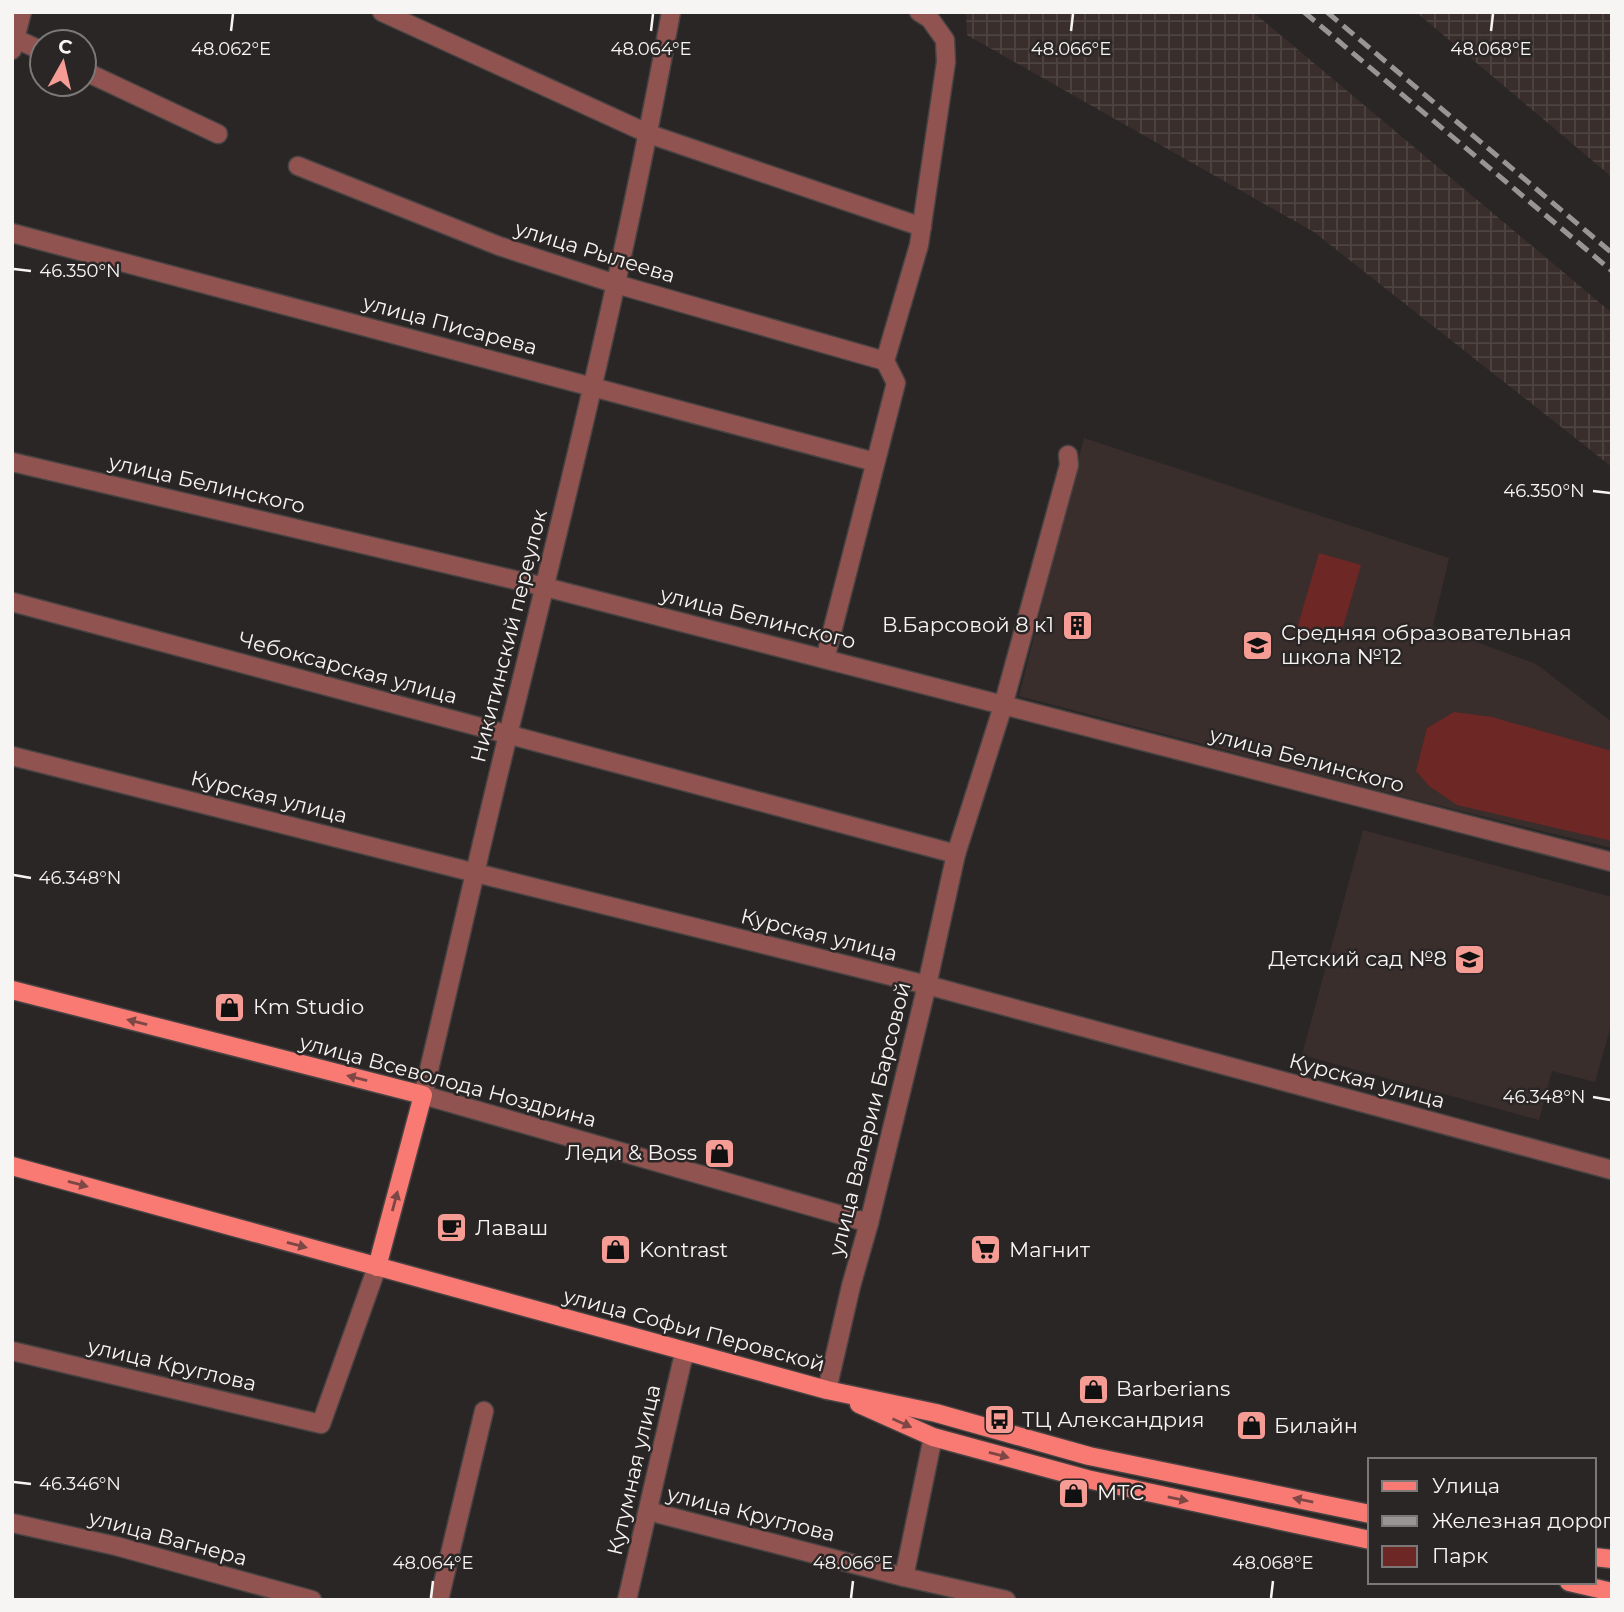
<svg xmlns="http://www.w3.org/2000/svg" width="1624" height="1612" font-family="Montserrat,sans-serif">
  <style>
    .built { fill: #392e2c }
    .industrial { fill: url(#industrial-grid) }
    .green { fill: #6d2725 }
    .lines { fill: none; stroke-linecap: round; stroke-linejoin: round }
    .minor-casing { stroke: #484343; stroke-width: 21 }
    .major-casing { stroke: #484343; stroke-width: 21 }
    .minor { stroke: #91534f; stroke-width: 18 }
    .major { stroke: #f97973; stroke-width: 18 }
    .rail { stroke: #999595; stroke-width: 5; stroke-dasharray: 14 7; stroke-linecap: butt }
    .oneway { fill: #7d4745 }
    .ticks { fill: none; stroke: #f7f4f4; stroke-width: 2.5 }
    .labels { text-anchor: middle; stroke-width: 5; stroke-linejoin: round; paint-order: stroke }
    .street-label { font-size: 21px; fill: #f7f4f4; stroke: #2b2626 }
    .poi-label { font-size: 21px; fill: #f7f4f4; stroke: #2b2626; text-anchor: start }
    .ticks-label { font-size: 18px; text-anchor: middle; fill: #f7f4f4; stroke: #2b2626; stroke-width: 5; stroke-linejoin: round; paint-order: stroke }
  </style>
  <defs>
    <pattern id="industrial-grid" width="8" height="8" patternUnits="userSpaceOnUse" patternTransform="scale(1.75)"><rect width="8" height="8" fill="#392e2c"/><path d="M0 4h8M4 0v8" fill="none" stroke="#4d4341"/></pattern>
  </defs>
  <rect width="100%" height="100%" fill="#2b2626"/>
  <g class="built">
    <polygon points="1084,438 1449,558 1433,626 1536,664 1612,722 1612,848 1392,794 1019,696"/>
    <polygon points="1363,830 1612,897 1612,1022 1595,1082 1552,1071 1539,1120 1302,1055"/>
  </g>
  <g class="industrial">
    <polygon points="966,12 1253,12 1612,313 1612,467 1314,232 967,35"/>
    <polygon points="1416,12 1612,12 1612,177"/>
  </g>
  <g class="green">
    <polygon points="1319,553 1361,565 1338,644 1296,632"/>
    <polygon points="1454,712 1492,717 1612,751 1612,841 1457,805 1429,786 1416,771 1427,728"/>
  </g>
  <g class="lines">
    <defs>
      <g id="minor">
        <polyline points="382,12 649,134 922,227"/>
        <path d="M671,12C627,254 568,493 509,731C479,852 452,974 423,1095L869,1223"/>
        <polyline points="12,37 42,51"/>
        <polyline points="12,50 22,12"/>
        <polyline points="84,71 218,134"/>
        <polyline points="298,166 499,246 616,284 885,361"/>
        <polyline points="12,233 875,462"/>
        <polyline points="12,462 545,587 1612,862"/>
        <polyline points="12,602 956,854"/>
        <polyline points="825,659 896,383 885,361 919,245 946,62 945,40 930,19 919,12"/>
        <polyline points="12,756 476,873 927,985 1612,1170"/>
        <polyline points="12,1351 321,1424 377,1267"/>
        <polyline points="827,1390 851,1286 869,1223 927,985 956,854 1003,706 1069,465 1068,455"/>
        <polyline points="648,1511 904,1577 1006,1600"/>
        <polyline points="12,1523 116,1546 312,1600"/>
        <polyline points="904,1577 933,1437"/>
        <polyline points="439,1600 484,1411"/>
        <polyline points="627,1600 682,1362 687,1352"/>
      </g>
      <g id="major">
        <polyline points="12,990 423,1095 377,1267"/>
        <polyline points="12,1166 827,1390 936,1413 1089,1456 1370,1514"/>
        <polyline points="859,1404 933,1437 1087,1479 1370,1540"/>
        <polyline points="1594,1557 1612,1559"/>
        <polyline points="1569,1582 1612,1592"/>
      </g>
    </defs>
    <use href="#minor" class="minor-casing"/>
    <use href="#major" class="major-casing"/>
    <use href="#minor" class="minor"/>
    <use href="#major" class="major"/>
    <g class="rail">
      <polyline points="1304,12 1612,271"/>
      <polyline points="1327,12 1612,253"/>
    </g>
  </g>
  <defs><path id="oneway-solid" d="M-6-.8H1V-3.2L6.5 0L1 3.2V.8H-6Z" transform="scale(1.75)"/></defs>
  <g class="oneway">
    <use href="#oneway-solid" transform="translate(137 1022) rotate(-166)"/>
    <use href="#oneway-solid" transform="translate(357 1078) rotate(-166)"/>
    <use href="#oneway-solid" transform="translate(78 1184) rotate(15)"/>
    <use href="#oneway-solid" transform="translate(395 1201) rotate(-75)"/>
    <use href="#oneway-solid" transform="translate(297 1245) rotate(15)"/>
    <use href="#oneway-solid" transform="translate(902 1423) rotate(24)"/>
    <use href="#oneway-solid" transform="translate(999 1455) rotate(15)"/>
    <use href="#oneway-solid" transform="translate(1178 1499) rotate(12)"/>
    <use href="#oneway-solid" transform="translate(1303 1500) rotate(-168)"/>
  </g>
  <path class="ticks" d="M231,31L233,14M651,31L653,14M1071,31L1073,14M1491,31L1493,14M14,269L31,271M1593,491L1610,493M14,875L31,878M1593,1097L1610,1100M14,1482L31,1484M431,1598L433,1581M851,1598L853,1581M1271,1598L1273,1581"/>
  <defs>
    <symbol id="building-square" viewBox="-11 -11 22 22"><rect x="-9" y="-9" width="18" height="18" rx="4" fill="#f59c95" stroke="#2b2626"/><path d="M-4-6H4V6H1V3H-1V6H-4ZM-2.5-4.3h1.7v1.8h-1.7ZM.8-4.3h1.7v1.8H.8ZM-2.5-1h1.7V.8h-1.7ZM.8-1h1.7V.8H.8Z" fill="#111"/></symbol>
    <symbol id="school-square" viewBox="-11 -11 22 22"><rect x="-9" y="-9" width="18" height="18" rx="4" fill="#f59c95" stroke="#2b2626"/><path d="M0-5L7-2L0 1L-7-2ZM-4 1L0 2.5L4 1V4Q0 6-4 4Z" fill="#111"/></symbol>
    <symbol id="shop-square" viewBox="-11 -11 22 22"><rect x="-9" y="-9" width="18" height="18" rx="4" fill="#f59c95" stroke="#2b2626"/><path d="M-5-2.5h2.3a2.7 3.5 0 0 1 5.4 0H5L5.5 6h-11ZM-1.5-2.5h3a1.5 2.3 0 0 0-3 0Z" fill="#111"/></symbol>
    <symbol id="cafe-square" viewBox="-11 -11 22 22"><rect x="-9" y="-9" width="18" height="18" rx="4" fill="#f59c95" stroke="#2b2626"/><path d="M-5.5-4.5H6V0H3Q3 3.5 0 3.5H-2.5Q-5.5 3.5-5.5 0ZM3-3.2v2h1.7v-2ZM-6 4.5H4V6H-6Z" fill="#111"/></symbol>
    <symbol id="supermarket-square" viewBox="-11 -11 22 22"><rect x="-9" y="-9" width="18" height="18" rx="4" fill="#f59c95" stroke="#2b2626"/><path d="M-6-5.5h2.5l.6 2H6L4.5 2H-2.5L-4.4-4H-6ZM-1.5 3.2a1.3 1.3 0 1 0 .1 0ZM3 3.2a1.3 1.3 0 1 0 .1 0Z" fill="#111"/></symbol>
    <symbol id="bus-square" viewBox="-11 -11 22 22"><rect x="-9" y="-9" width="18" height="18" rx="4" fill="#f59c95" stroke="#2b2626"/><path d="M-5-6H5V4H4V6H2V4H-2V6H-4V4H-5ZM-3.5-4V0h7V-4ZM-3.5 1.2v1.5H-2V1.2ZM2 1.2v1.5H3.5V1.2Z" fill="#111"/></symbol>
  </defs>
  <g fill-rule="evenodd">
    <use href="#building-square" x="1060" y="608" width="35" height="35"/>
    <use href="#school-square" x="1240" y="628" width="35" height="35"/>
    <use href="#school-square" x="1452" y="942" width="35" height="35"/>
    <use href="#shop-square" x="212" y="990" width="35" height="35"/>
    <use href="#shop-square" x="702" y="1136" width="35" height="35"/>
    <use href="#cafe-square" x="434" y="1210" width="35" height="35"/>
    <use href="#shop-square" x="598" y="1232" width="35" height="35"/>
    <use href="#supermarket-square" x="968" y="1232" width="35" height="35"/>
    <use href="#shop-square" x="1076" y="1372" width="35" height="35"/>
    <use href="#bus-square" x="982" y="1402" width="35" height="35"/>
    <use href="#shop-square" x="1234" y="1408" width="35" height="35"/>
    <use href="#shop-square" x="1056" y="1476" width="35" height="35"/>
  </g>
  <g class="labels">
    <g class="street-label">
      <text transform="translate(595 252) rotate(17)" y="7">улица Рылеева</text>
      <text transform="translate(450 325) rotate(15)" y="7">улица Писарева</text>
      <text transform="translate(207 484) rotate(13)" y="7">улица Белинского</text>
      <text transform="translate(758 618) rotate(14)" y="7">улица Белинского</text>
      <text transform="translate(509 636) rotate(-76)" y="7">Никитинский переулок</text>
      <text transform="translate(348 668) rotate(15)" y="7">Чебоксарская улица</text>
      <text transform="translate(1307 760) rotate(15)" y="7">улица Белинского</text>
      <text transform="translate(269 797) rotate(14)" y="7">Курская улица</text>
      <text transform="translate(819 935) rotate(14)" y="7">Курская улица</text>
      <text transform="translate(448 1081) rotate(15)" y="7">улица Всеволода Ноздрина</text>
      <text transform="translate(1367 1081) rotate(15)" y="7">Курская улица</text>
      <text transform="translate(870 1119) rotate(-76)" y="7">улица Валерии Барсовой</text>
      <text transform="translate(694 1330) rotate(15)" y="7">улица Софьи Перовской</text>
      <text transform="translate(172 1365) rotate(13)" y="7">улица Круглова</text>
      <text transform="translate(634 1470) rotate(-77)" y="7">Кутумная улица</text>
      <text transform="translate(751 1514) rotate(14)" y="7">улица Круглова</text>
      <text transform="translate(168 1538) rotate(15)" y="7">улица Вагнера</text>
    </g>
    <g class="poi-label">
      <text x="1054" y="632" text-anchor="end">В.Барсовой 8 к1</text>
      <text x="1281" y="640">Средняя образовательная<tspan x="1281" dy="24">школа №12</tspan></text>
      <text x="1447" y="966" text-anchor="end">Детский сад №8</text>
      <text x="253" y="1014">Кm Studio</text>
      <text x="697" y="1160" text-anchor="end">Леди &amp; Boss</text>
      <text x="475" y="1235">Лаваш</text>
      <text x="639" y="1257">Kontrast</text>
      <text x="1009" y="1257">Магнит</text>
      <text x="1116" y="1396">Barberians</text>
      <text x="1022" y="1427">ТЦ Александрия</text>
      <text x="1274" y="1433">Билайн</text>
      <text x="1097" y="1500">МТС</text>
    </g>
  </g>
  <g class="ticks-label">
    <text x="231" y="55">48.062°E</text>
    <text x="651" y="55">48.064°E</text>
    <text x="1071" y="55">48.066°E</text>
    <text x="1491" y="55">48.068°E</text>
    <text x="80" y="277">46.350°N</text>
    <text x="1544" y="497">46.350°N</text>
    <text x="80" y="884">46.348°N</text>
    <text x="1544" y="1103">46.348°N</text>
    <text x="80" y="1490">46.346°N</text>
    <text x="433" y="1569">48.064°E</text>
    <text x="853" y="1569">48.066°E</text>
    <text x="1273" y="1569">48.068°E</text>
  </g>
  <rect width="1624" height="1612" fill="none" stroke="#f7f4f4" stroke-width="28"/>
  <rect x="1368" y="1458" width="228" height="126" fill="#2b2626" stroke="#7d7878" stroke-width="2"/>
  <rect x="1382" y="1481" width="35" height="10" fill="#f97973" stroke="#7d7878" stroke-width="2"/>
  <text x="1432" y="1493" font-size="21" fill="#f7f4f4">Улица</text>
  <rect x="1382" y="1516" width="35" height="10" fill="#999595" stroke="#7d7878" stroke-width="2"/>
  <text x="1432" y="1528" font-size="21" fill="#f7f4f4">Железная дорога</text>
  <rect x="1382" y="1546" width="35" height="21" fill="#6d2725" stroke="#7d7878" stroke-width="2"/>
  <text x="1432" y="1563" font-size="21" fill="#f7f4f4">Парк</text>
  <g transform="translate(63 63) rotate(8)"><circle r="33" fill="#2b2626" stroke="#7d7878" stroke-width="2"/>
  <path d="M0-5L12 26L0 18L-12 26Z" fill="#f59c95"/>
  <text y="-10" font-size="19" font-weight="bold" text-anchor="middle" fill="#f7f4f4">С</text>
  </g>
</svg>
